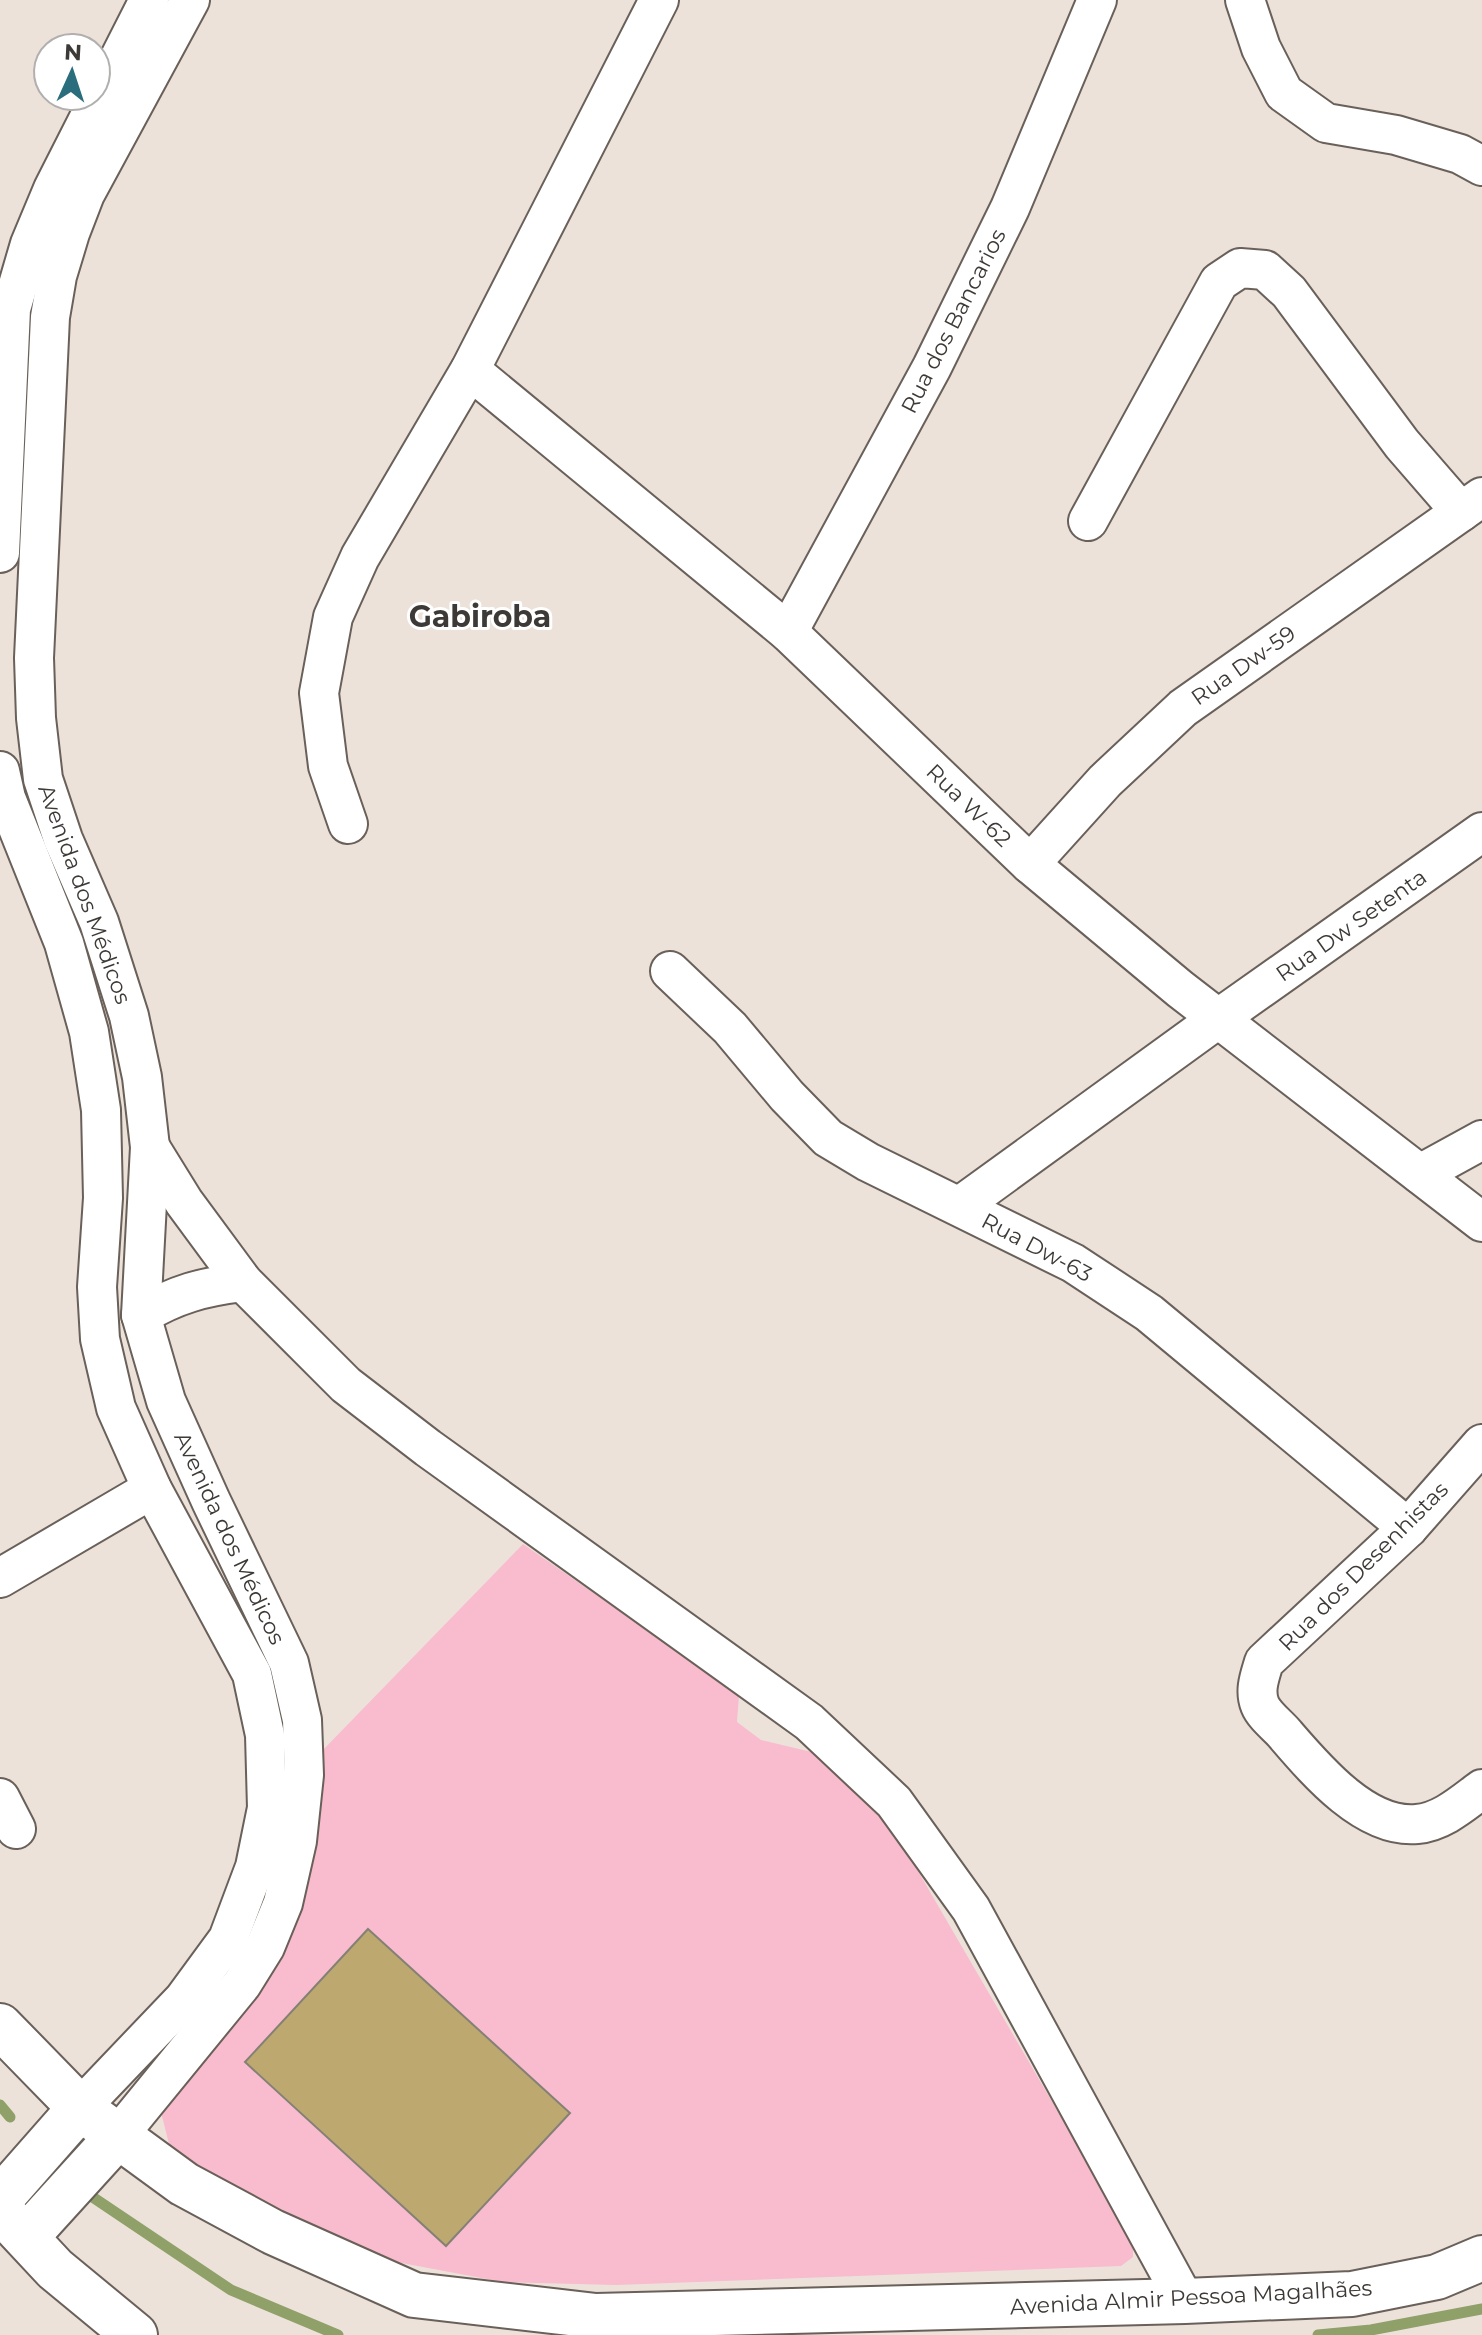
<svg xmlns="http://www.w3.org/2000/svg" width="1482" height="2335" font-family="Montserrat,sans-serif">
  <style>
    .green { fill: #f9bbce }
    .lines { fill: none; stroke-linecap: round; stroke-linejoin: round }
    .stream { stroke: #8fa068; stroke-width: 11 }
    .building { fill: #bda96f; stroke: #848076; stroke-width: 2 }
    .minor-casing { stroke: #696059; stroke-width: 42 }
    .tertiary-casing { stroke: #696059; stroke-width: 48 }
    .minor { stroke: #fff; stroke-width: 38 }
    .tertiary { stroke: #fff; stroke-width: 44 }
    .labels { text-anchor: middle; stroke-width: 6; stroke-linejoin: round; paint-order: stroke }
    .street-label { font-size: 22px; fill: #3d3936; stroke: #fff }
    .district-label { font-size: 30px; font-weight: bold; fill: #3d3936; stroke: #fff }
  </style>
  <rect width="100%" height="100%" fill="#ece2da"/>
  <polygon class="green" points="523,1544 739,1694 737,1722 761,1740 816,1753 881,1816 908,1854 1133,2241 1133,2257 1121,2266 616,2285 503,2282 391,2261 330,2242 181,2163 169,2144 160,2108 226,2023 320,1753"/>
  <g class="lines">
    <g class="stream">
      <polyline points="0,2105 10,2117"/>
      <polyline points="88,2194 231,2290 338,2335"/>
      <polyline points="1318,2335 1371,2330 1482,2309"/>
    </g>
  </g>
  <polygon class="building" points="368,1929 570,2113 446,2246 245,2062"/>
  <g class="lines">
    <defs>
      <g id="minor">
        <polyline points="1245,0 1261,48 1284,93 1326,123 1396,135 1460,154 1482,166"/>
        <polyline points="470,370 788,632 1030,864 1180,989 1482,1222"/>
        <polyline points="1088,521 1219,282 1240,268 1265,270 1289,292 1402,444 1461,512"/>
        <polyline points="0,553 11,309 30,244 53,189 149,0"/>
        <polyline points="788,632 932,367 1010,208 1097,0"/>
        <polyline points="0,771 6,798 64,943 89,1032 101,1110 103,1198 97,1287 100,1339 116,1408 152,1489 252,1674 265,1735 267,1808 255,1867 228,1939 184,1999 80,2108"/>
        <polyline points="348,824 328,766 319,693 333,617 360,557 470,370 659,0"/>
        <polyline points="1030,864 1105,781 1183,708 1482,497"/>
        <polyline points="670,971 730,1028 787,1096 828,1138 868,1162 1073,1263 1149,1313 1408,1528"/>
        <polyline points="150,1147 184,1202 243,1282 346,1385 428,1448 809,1722 894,1802 971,1909 1185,2301"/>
        <polyline points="1420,1174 1482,1140"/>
        <polyline points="960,1206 1219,1018 1482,832"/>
        <path d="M141,1315C176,1294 203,1287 243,1282"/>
        <path d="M1482,1444L1408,1528L1264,1662C1260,1676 1254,1690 1260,1705C1264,1715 1277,1725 1284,1733C1315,1769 1365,1829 1417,1824C1442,1822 1463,1803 1482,1789"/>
        <polyline points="0,1578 152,1489"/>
        <polyline points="0,1798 16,1829"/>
        <polyline points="117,2137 242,1984 265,1947 283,1903 297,1841 304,1775 302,1720 289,1663 211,1501 166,1401 141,1315 150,1147 142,1077 129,1016 99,922 63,839 43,779 36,718 34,658 50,317 57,276 70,233 85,194 190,0"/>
      </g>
      <g id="tertiary">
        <polyline points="0,2026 80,2108 184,2184 273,2232 414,2295 596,2316 1185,2301 1352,2294 1437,2277 1482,2258"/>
        <polyline points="0,2199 80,2108"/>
        <polyline points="0,2210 55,2269 135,2335"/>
        <polyline points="27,2236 117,2137"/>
      </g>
    </defs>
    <use href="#minor" class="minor-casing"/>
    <use href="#tertiary" class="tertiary-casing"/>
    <use href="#minor" class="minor"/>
    <use href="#tertiary" class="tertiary"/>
  </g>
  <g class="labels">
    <g class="street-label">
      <text transform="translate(953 321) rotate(-63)" y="8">Rua dos Bancarios</text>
      <text transform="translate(1243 665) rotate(-35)" y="8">Rua Dw-59</text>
      <text transform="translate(969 805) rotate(44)" y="8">Rua W-62</text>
      <text transform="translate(85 894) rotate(70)" y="8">Avenida dos Médicos</text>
      <text transform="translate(1351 925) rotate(-35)" y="8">Rua Dw Setenta</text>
      <text transform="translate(1037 1247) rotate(28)" y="8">Rua Dw-63</text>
      <text transform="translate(230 1538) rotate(65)" y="8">Avenida dos Médicos</text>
      <text transform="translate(1363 1566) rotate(-45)" y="8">Rua dos Desenhistas</text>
      <text transform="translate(1191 2297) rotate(-3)" y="8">Avenida Almir Pessoa Magalhães</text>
    </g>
    <g class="district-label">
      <text x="480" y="627">Gabiroba</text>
    </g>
  </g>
  <g transform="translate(72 72) rotate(3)"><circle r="38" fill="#ffffff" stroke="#b1b0af" stroke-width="2"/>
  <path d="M0-6L14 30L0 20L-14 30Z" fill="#2a6e7e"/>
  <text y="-12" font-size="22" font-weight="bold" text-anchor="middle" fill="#3d3936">N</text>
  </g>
</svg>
